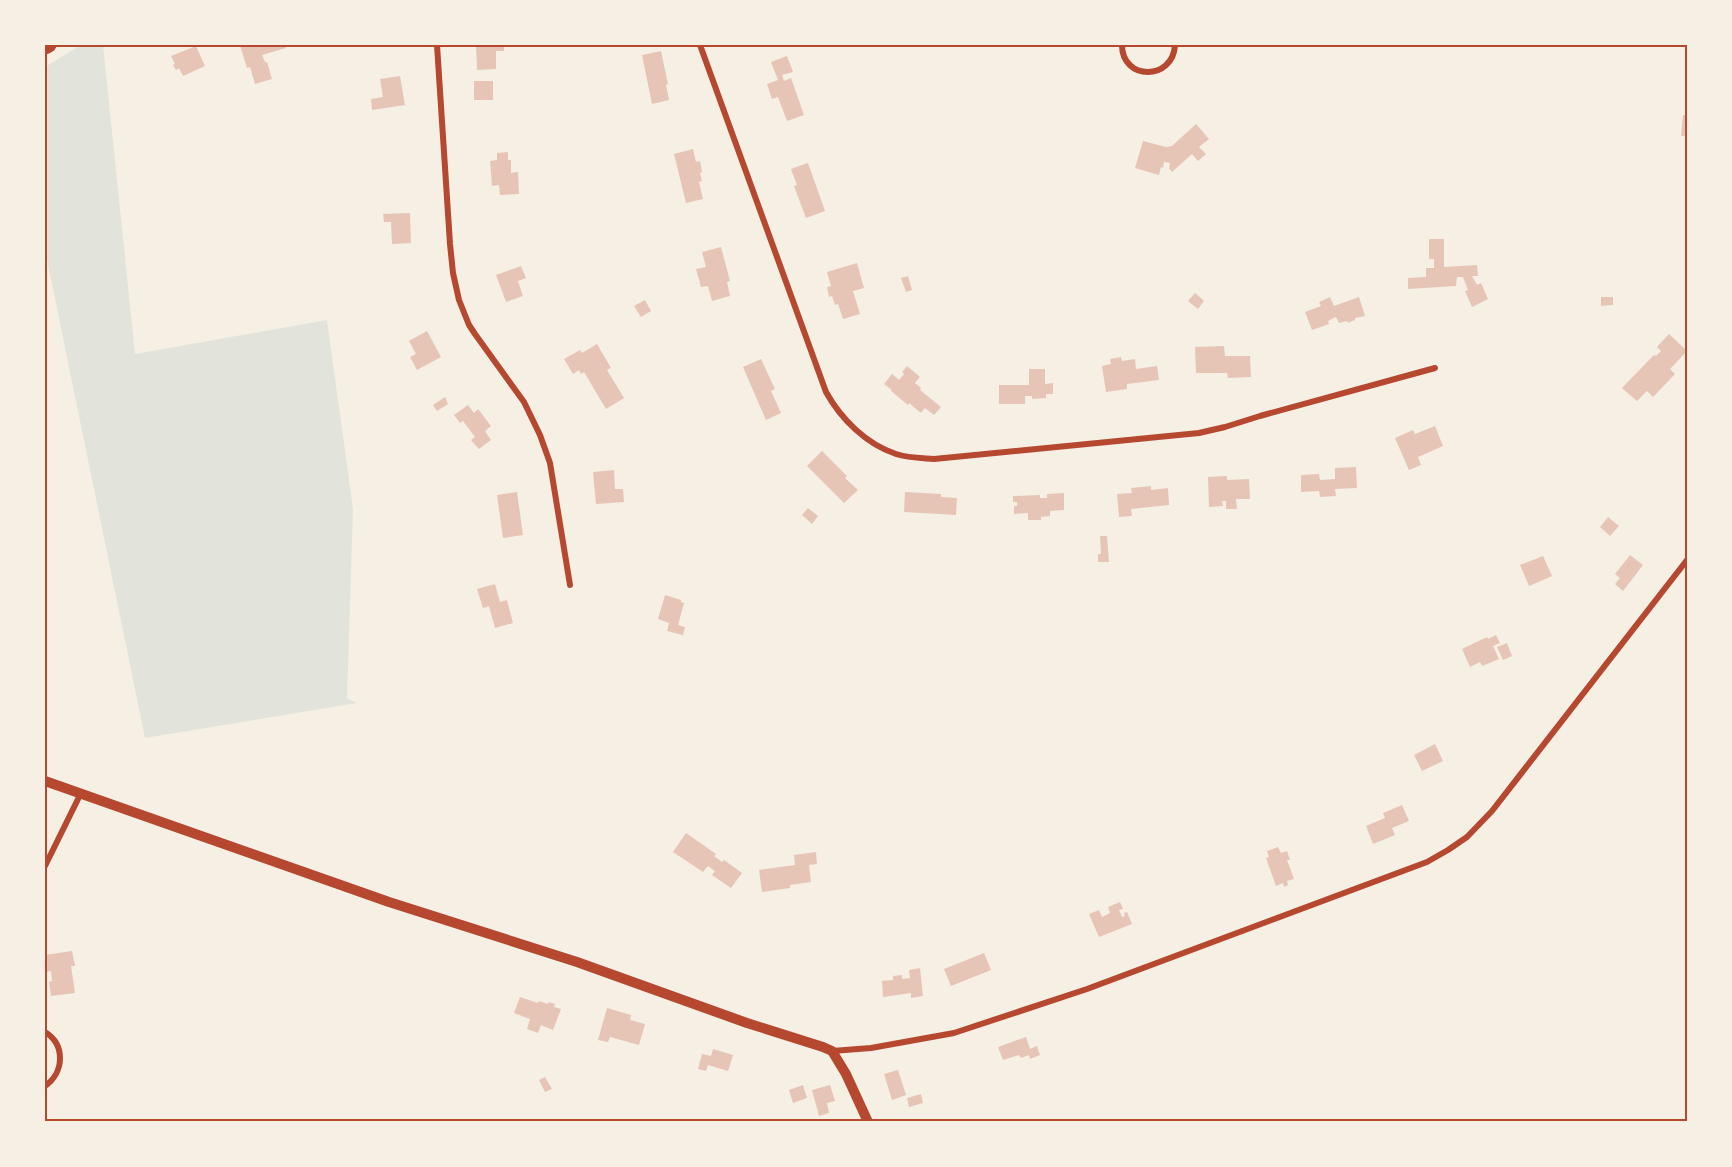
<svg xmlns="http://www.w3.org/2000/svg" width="1732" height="1167" font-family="'IBM Plex Sans',sans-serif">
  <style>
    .green { fill: #e2e4dc }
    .building { fill: #e6c5b7 }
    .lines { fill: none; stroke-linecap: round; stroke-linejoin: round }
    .minor { stroke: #b5482f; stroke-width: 6 }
    .tertiary { stroke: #b5482f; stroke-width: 10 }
    .trunk { stroke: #b5482f; stroke-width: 15 }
    .neatline { fill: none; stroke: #b5482f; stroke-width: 2 }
  </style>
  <rect width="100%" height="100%" fill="#f6efe4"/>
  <polygon class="green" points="81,45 103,45 135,354 327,320 353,509 347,698 357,703 145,738 45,250 45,67"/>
  <g class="building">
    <polygon points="240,45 245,45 246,46 251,45 285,45 286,48 262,55 265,62 267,62 272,79 255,84 250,67 247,68"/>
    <polygon points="476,45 504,45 504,51 496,51 496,69 477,70"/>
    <polygon points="196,46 205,66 183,76 179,68 176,70 173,65 175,64 171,56"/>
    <polygon points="661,51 668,84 666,85 669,100 652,104 642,55"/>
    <polygon points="787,56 793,72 782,75 784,81 791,78 804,115 787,121 778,97 772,99 767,84 778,80 771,62"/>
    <polygon points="400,76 405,105 372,110 371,99 383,97 380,79"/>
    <rect x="474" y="81" width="19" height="19"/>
    <polygon points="1683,115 1687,115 1687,136 1681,136"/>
    <polygon points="1196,124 1209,139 1199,147 1206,154 1198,161 1192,154 1172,172 1169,168 1170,163 1164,162 1163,168 1161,167 1159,175 1135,168 1143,141 1166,147 1172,146"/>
    <polygon points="693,149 696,162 700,161 702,172 700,173 702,181 699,182 703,199 686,203 674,154"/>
    <polygon points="508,152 508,160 511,160 511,173 518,172 519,194 500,195 499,185 492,186 490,161 497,160 497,153"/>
    <polygon points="808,163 825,211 806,218 794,186 797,185 791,169"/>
    <polygon points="410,213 411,243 392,244 391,222 384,222 383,214"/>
    <polygon points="1429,239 1444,239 1444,267 1477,265 1478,276 1472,276 1477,285 1481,283 1488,299 1472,307 1465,291 1468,290 1463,277 1457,277 1456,286 1408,289 1408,278 1426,277 1426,268 1434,268 1434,259 1429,259"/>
    <polygon points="721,247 730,281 727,282 730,296 712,301 708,286 701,287 696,269 706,267 702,252"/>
    <polygon points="857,263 864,288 853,291 860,314 843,319 838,304 835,305 832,296 829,297 827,287 831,286 827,272"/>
    <polygon points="521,266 526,278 518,281 523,296 506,302 496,275"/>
    <polygon points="908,276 912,290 906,292 901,278"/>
    <polygon points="1195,293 1204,301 1198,309 1188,301"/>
    <polygon points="1330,297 1334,306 1359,297 1365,316 1355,318 1355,320 1348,323 1347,321 1339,323 1336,317 1328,321 1329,324 1312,330 1305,312 1321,306 1319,302"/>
    <polygon points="1601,297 1613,297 1613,305 1601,306"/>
    <polygon points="645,300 651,311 641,317 634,306"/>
    <polygon points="427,331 441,357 417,370 410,357 416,354 409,341"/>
    <polygon points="1669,334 1687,351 1670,369 1675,374 1653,397 1647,391 1637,401 1622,388 1654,355 1656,356 1661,351 1657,347"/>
    <polygon points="597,344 611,368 607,370 624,398 606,409 584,372 581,374 579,370 573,374 564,359 580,350 582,353"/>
    <polygon points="1224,346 1225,356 1250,356 1251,377 1228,378 1227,373 1196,373 1195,347"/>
    <polygon points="1121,357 1122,361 1135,359 1136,369 1157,366 1159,380 1127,384 1127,389 1106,392 1102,366 1111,364 1110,359"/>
    <polygon points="761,359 775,389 771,391 781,413 766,420 743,367"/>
    <polygon points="907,366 920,377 915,383 921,388 920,390 941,407 934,415 925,408 921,413 909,403 908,405 891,391 892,390 884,384 892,374 899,380 904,374 902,372"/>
    <polygon points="1029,369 1045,369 1045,384 1053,383 1053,394 1046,394 1046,398 1032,399 1032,396 1025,396 1025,404 999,404 999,385 1029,385"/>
    <polygon points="445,397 448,404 437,411 433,405"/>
    <polygon points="468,405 474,413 478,409 491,426 485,431 491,440 479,449 471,440 475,437 463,421 460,423 454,415"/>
    <polygon points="1435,426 1443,446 1418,457 1421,465 1409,470 1395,438 1413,430 1415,434"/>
    <polygon points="822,451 847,476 845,478 858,490 844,503 807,466"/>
    <polygon points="1356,467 1357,488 1335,489 1336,496 1320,497 1319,491 1301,492 1301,475 1319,474 1320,480 1335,479 1335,468"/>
    <polygon points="614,470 615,489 623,489 624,502 596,504 593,472"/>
    <polygon points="1227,476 1227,480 1249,479 1250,499 1236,499 1237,509 1226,509 1226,501 1222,501 1223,506 1209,507 1208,477"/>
    <polygon points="1151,486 1151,490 1168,488 1169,505 1131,509 1132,516 1119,517 1117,494 1132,493 1131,488"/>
    <polygon points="517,492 523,535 503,538 497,495"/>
    <polygon points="905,492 941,494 941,497 957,498 956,515 904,512"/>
    <polygon points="1064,493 1064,510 1050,511 1050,516 1041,517 1041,520 1028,520 1028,513 1014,514 1014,506 1017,506 1017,502 1013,502 1013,496 1040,495 1040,498 1047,498 1047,494"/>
    <polygon points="808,508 818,516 812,524 802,515"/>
    <polygon points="1608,517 1619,526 1610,536 1600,527"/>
    <polygon points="1100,536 1107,536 1109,562 1098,562 1098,554 1101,554"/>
    <polygon points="1630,555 1643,565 1623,591 1615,584 1620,578 1615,574"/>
    <polygon points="1543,556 1552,576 1529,586 1520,565"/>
    <polygon points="495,584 500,602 507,600 513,623 495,628 489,606 483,608 477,589"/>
    <polygon points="665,595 681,600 681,602 684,603 678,625 685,627 683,635 667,631 669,623 658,619"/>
    <polygon points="1496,635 1500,643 1493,646 1499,659 1482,666 1480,662 1470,667 1462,649 1487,637 1488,639"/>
    <polygon points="1507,643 1512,656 1503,660 1497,647"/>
    <polygon points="1435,744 1443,761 1422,771 1414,755"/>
    <polygon points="1402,805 1409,821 1392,828 1395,835 1373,844 1366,826 1385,818 1383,813"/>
    <polygon points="686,833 716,854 714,856 722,862 724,860 742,873 731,888 712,875 715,871 708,866 703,872 673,852"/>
    <polygon points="1278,847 1281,853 1287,851 1290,860 1287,860 1294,879 1287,881 1288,885 1284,887 1283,883 1276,886 1266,858 1269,857 1267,851"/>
    <polygon points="816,852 817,864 809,865 811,882 790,885 790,888 762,892 759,870 795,865 794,855"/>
    <polygon points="1120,902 1123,909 1119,910 1122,917 1125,916 1124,913 1127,912 1132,924 1099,937 1089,914 1099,910 1102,917 1110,913 1108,907"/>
    <polygon points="72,951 75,966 71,966 75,993 51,996 49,982 52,981 51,971 45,972 45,955"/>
    <polygon points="984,953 991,970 951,986 944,969"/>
    <polygon points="920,968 923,996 911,998 911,993 883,997 882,981 893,980 893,976 902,975 902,979 910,978 909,970"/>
    <polygon points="520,997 538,1003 539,1001 548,1004 549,1002 555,1004 554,1007 561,1009 553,1030 541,1025 538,1033 527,1029 530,1019 514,1013"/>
    <polygon points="607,1008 631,1015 630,1020 645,1024 639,1045 610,1037 608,1042 598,1040"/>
    <polygon points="1026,1037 1030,1049 1037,1046 1040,1055 1030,1059 1029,1055 1021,1058 1019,1055 1003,1060 998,1047"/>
    <polygon points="713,1049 733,1055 728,1071 708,1065 706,1071 698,1069 702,1054 711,1056"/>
    <polygon points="898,1070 906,1095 892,1100 884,1074"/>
    <polygon points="545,1077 552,1089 545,1092 539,1080"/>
    <polygon points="803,1085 807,1098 793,1103 789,1090"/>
    <polygon points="830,1085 835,1101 827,1103 829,1113 819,1116 812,1090"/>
    <polygon points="921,1094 923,1103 909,1107 907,1098"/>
  </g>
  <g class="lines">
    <g class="minor">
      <polyline points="437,45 450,244 453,273 459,300 469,325 475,334 524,402 540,435 550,463 570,585"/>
      <path d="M700,45L826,392C841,419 866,444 896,454C908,458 921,458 934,459L1199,433L1225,427L1260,416L1435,368"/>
      <path d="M1122,45C1122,81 1173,81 1175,45"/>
      <polyline points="45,866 81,793"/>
      <path d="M45,1032C66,1045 64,1073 45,1086"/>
      <polyline points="832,1051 871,1048 954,1033 1087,989 1427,862 1448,850 1467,837 1492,811 1687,560"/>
    </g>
    <polyline class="tertiary" points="45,781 389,902 577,962 747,1023 823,1047 832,1051 846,1074 868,1122"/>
    <polyline class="trunk" points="45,47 49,45"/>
  </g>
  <rect width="1732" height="1167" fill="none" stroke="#f6efe4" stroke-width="93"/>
  <rect x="46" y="46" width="1640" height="1074" class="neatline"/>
</svg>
